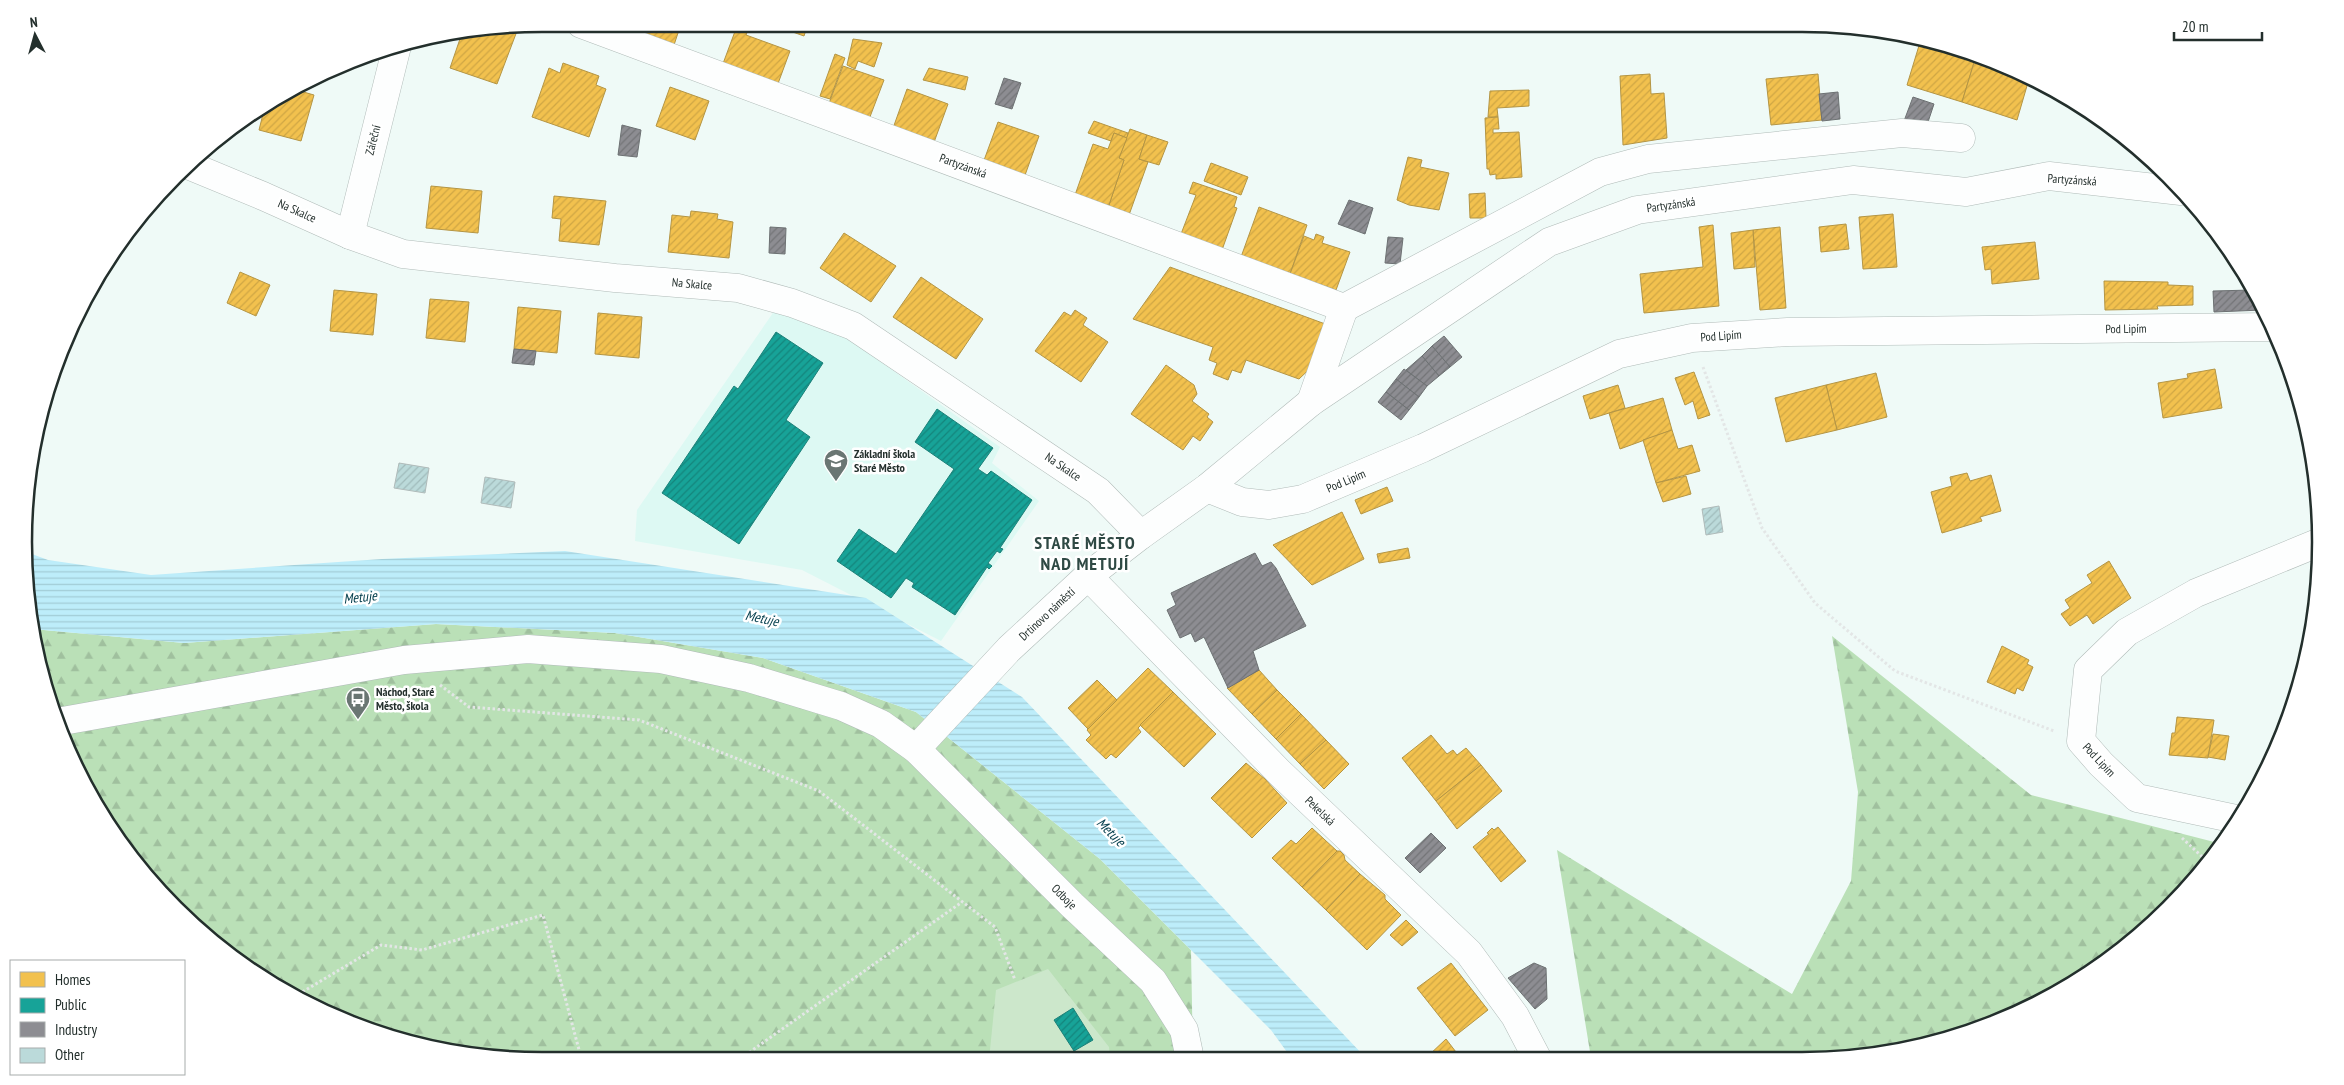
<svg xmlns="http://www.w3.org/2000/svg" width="2344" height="1085" font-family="'PT Sans Narrow',sans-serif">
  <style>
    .built { fill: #ddf9f3 }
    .forest { fill: url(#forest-firs) }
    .park { fill: #cce7cb }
    .water { fill: url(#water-rules) }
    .homes { fill: url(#homes-hatch); stroke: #b49544 }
    .public { fill: url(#public-hatch); stroke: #1b8078 }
    .industry { fill: url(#industry-hatch); stroke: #6d7173 }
    .building { fill: url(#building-hatch); stroke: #b0bbba }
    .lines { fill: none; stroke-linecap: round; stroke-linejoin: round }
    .minor-casing { stroke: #b0bbb8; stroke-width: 29 }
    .path { stroke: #e3e6e6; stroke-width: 3; stroke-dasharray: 2.5 2.5; stroke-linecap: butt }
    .minor { stroke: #fdfefe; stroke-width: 28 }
    .labels { text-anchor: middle; stroke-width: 5; stroke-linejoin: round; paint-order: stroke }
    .street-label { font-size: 12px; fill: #232f2c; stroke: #fff }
    .poi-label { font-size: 12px; font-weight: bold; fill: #232f2c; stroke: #fff; text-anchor: start }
    .water-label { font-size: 14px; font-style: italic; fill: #07404e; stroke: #fff }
    .district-label { font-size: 18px; font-weight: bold; letter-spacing: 1px; fill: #2f4944; stroke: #fff }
    .rim { fill: none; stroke: #232f2c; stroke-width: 2.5 }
  </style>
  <defs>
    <pattern id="forest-firs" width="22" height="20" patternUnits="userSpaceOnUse" patternTransform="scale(1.25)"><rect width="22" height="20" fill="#bae0b7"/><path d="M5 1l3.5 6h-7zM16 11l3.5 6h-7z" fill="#a0c09e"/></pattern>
    <pattern id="water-rules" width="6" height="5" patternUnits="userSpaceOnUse" patternTransform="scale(1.25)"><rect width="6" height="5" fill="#bdedfa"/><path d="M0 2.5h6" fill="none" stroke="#a2ccd6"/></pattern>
    <pattern id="homes-hatch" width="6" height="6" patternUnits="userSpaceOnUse" patternTransform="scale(1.25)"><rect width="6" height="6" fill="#f2c14e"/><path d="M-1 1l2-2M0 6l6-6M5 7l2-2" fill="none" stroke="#cfa644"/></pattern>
    <pattern id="public-hatch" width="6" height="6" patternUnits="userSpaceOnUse" patternTransform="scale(1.25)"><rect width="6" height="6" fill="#17a398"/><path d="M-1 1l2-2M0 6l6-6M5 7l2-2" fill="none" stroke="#14857c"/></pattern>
    <pattern id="industry-hatch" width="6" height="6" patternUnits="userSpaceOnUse" patternTransform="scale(1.25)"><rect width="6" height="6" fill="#8d8d92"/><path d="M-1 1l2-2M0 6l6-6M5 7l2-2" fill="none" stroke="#737477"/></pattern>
    <pattern id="building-hatch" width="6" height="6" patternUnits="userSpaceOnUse" patternTransform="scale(1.25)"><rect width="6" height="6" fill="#bbdada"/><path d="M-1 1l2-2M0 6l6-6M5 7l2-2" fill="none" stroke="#a0bbbb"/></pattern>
  </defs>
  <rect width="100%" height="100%" fill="#effaf7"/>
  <polygon class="built" points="786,294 1000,447 992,463 1039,501 941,641 802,570 635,541 637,510"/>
  <g class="forest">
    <polygon points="436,624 615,633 763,658 916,712 1100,859 1191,950 1193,1059 542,1061 441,1051 344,1022 283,992 201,933 152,884 93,802 51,710 33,629 184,643"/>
    <polygon points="1832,636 2031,795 2222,844 2213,858 2118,954 2000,1022 1869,1057 1591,1058 1557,850 1792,994 1851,881 1858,792"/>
  </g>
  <polygon class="park" points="1048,969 1109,1047 1110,1059 989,1060 996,990"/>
  <polygon class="water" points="24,551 48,560 151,575 382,559 565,551 866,598 1022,697 1366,1058 1292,1059 1271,1030 1100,859 916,712 763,658 615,633 436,624 184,643 33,629 28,610"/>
  <g class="homes">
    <polygon points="626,24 681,24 672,51 623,31"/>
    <polygon points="770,24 808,24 804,36"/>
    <polygon points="737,26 748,30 746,35 790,51 776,89 721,69"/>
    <polygon points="506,27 517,31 497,84 450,68 462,33 468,35 469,31"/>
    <polygon points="853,39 882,43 874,67 858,61 855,69 847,65"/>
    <polygon points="1921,39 1976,56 1962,102 1907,85"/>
    <polygon points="835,54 845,58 830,99 820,96"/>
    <polygon points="1976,56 2001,64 2029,79 2017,120 1962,102"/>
    <polygon points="563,63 599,76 596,85 606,89 589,137 532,117 549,68 560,73"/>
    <polygon points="843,66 884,80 868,122 828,106"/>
    <polygon points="929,68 968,77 965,90 923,80"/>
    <polygon points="1650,74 1651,94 1664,93 1667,138 1623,145 1620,76"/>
    <polygon points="1818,74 1822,120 1771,125 1766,79"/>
    <polygon points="670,87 709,101 695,140 656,126"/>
    <polygon points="293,89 314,95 301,141 259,130 265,106"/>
    <polygon points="907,89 948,104 933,145 892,131"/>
    <polygon points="1529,90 1529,106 1497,108 1498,117 1488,117 1490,91"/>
    <polygon points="1498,117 1499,129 1493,129 1493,133 1519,132 1522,177 1496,179 1496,174 1490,175 1489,169 1487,169 1485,118"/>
    <polygon points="1094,121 1128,133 1127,138 1114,133 1111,141 1088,133"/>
    <polygon points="998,122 1039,136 1024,178 983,163"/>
    <polygon points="1130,129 1147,135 1139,159 1148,162 1129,215 1108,208 1124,160 1119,158"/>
    <polygon points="1114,133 1127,138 1119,158 1124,160 1108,208 1075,195 1093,144 1108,149"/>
    <polygon points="1147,135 1168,142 1159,165 1139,159"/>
    <polygon points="1408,157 1422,160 1420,167 1449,173 1439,210 1409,205 1397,200"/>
    <polygon points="1211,163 1248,177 1241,195 1204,181"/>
    <polygon points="1193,182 1237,197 1234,207 1237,208 1222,250 1181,234 1196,195 1189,193"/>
    <polygon points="431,186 482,191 478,233 426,228"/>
    <polygon points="1485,193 1486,218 1470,218 1469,194"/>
    <polygon points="554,196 606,201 599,245 559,241 561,219 552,218"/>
    <polygon points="1259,207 1307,225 1290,274 1241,257"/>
    <polygon points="691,211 718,214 717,219 733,222 729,258 668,252 672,215 690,217"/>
    <polygon points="1893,214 1897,267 1863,269 1859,217"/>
    <polygon points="1846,224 1849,249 1821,252 1819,227"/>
    <polygon points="1713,225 1719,306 1644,313 1640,274 1703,267 1699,227"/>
    <polygon points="1780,227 1786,308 1760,310 1753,230"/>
    <polygon points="1753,230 1755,267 1734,269 1731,233"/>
    <polygon points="844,233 896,266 871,302 820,268"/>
    <polygon points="1316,234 1324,237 1322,243 1350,252 1336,290 1290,274 1304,236 1314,240"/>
    <polygon points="2035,242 2039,279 1992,284 1991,269 1985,270 1982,247"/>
    <polygon points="1170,267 1328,325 1319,360 1299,379 1246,360 1241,373 1232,370 1228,380 1213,374 1217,363 1209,360 1213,347 1133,319"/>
    <polygon points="240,272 270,285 256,316 227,303"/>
    <polygon points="921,277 983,319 956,359 893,317"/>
    <polygon points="2104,281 2168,282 2168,285 2193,286 2193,305 2157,306 2158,309 2105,310"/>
    <polygon points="334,290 377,294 373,335 330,331"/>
    <polygon points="430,299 469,302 465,342 426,338"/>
    <polygon points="518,307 561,311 557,353 514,349"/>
    <polygon points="1075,310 1087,318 1083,325 1108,342 1081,382 1035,351 1064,312 1071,316"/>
    <polygon points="598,313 642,317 639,358 595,354"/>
    <polygon points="1166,365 1194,385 1197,394 1192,401 1209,414 1207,417 1213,422 1200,441 1193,436 1183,450 1131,414"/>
    <polygon points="2215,369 2222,408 2163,418 2158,383 2188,378 2187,374"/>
    <polygon points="1694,372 1710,415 1698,419 1693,401 1685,405 1675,378"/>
    <polygon points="1876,373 1887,417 1837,430 1826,385"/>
    <polygon points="1618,385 1625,408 1590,419 1583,396"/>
    <polygon points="1826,385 1837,430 1786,442 1775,398"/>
    <polygon points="1663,398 1672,430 1620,449 1609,413"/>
    <polygon points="1672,430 1678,449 1692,445 1700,471 1656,483 1643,440"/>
    <polygon points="1967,473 1970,481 1991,475 2001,511 1980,517 1982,521 1942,533 1931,492 1952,486 1950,477"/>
    <polygon points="1686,476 1691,494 1663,502 1656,483"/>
    <polygon points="1387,487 1393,501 1361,514 1355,500"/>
    <polygon points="1342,512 1364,559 1312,585 1273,545"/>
    <polygon points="1408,548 1410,558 1379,563 1377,554"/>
    <polygon points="2109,561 2131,598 2093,624 2087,615 2070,626 2061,614 2070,608 2065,600 2092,583 2087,575"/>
    <polygon points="2002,646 2029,660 2027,664 2033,667 2023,691 2017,688 2015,694 1987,682"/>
    <polygon points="1148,668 1173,692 1138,728 1141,732 1116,758 1111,754 1106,759 1086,740 1091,735 1087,730"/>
    <polygon points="1259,670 1277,690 1252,714 1227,688"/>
    <polygon points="1097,680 1117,700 1088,729 1068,708"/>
    <polygon points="1277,690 1301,714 1276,739 1252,714"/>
    <polygon points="1173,692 1216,734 1184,767 1140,725"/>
    <polygon points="1301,714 1326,740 1300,764 1276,739"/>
    <polygon points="2177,717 2214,720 2208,758 2169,755 2172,733 2175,733"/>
    <polygon points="2213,734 2229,736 2225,760 2208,757"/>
    <polygon points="1431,735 1447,754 1453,750 1457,755 1466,748 1481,765 1436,801 1402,758"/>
    <polygon points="1326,740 1349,764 1324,789 1300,764"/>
    <polygon points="1246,763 1265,779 1287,803 1252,838 1211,798"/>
    <polygon points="1481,765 1502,791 1457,829 1436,801"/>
    <polygon points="1498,827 1526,861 1501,882 1473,847 1489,834 1487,833 1492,828 1494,830"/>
    <polygon points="1312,828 1337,851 1302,887 1272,858 1291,840 1296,844"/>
    <polygon points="1337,851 1340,851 1344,855 1345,860 1360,874 1326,910 1302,887"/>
    <polygon points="1360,874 1385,895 1385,899 1401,915 1367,950 1326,910"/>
    <polygon points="1406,920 1418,932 1402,946 1390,935"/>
    <polygon points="1451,963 1488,1010 1455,1036 1417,988"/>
    <polygon points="1446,1039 1456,1052 1450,1058 1430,1058 1428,1056"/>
    <polygon points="1515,1051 1519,1058 1503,1058"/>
  </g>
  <g class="public">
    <polygon points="776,332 823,363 786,420 810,437 739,544 662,493 734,386 738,389"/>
    <polygon points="937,409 993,448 978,469 987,475 991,471 1032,500 1000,548 1003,549 1000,553 997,551 988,563 992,566 989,569 987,567 955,615 912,587 914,583 906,578 891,598 837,561 859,529 896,554 954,469 915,442"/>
    <polygon points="1073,1008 1093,1040 1074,1051 1054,1020"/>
  </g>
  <g class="industry">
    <polygon points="1004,78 1021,83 1012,109 995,104"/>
    <polygon points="1838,92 1840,119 1822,121 1819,94"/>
    <polygon points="1913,97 1934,104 1926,128 1904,121"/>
    <polygon points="622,125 641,130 637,157 618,155"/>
    <polygon points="1349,200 1373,208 1365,234 1338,224"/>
    <polygon points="770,227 786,228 785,254 769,253"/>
    <polygon points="1388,237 1403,238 1400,264 1385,263"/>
    <polygon points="2252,290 2263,310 2214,312 2213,291"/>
    <polygon points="1444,336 1462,357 1450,367 1432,346"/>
    <polygon points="1432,346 1450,367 1439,376 1422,356"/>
    <polygon points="514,349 536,351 534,365 512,363"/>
    <polygon points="1422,356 1439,376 1427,386 1406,370"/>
    <polygon points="1404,369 1427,386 1419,397 1396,379"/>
    <polygon points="1396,379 1419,397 1409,410 1386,392"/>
    <polygon points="1386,392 1409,410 1401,420 1378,402"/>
    <polygon points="1255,553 1262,566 1271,562 1276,568 1306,626 1253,651 1259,670 1228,688 1204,637 1195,642 1191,633 1180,638 1167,610 1176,605 1171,593"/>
    <polygon points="1431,833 1446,848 1420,873 1405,858"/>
    <polygon points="1534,963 1546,968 1547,999 1535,1009 1508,978"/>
  </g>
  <g class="building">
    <polygon points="399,463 429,468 425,493 394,488"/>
    <polygon points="485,477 515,482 511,508 481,503"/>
    <polygon points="1719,506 1723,532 1706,535 1702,509"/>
  </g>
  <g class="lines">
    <defs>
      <g id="minor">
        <polyline points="581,24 1344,308 1311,402"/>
        <polyline points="188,165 263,196 350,235 403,254 615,278 738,288 792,303 853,326 1098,491 1141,535"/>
        <polyline points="350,235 397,46"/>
        <polyline points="1344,308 1600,172 1648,159 1902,133 1961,138"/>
        <polyline points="1207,488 1242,502 1269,505 1303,499 1423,448 1619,354 1692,338 1788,332 2272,327"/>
        <polyline points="1088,576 1280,773 1469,953 1515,1016 1537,1058"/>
        <polyline points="57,722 404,660 528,649 661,659 749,678 841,706 881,724 916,749 1072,905 1153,981 1184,1030 1190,1059"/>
        <polyline points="916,749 1009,649 1088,576 1141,535 1207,488 1311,402 1549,242 1637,210 1853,180 1966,192 2049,176 2181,191"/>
        <polyline points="2236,819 2137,798 2101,764 2081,741 2088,670 2127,632 2196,593 2320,542"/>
      </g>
    </defs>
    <use href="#minor" class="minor-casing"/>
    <g class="path">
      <polyline points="2103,122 2141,156"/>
      <polyline points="1703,367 1762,528 1815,603 1895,671 2054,731"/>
      <polyline points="440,685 469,707 639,720 819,791 995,927 1015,980"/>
      <polyline points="2182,838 2209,863"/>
      <polyline points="294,997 381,945 422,950 543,915 582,1061"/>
      <polyline points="737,1061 962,902"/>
    </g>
    <use href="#minor" class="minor"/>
  </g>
  <defs>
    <symbol id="school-pin" viewBox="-11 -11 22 30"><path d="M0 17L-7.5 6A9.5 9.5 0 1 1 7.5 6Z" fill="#6a7673" stroke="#fff"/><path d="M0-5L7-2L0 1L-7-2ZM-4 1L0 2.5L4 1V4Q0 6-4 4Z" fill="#fff"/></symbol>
    <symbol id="bus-pin" viewBox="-11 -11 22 30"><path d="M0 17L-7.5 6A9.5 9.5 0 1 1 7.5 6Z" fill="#6a7673" stroke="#fff"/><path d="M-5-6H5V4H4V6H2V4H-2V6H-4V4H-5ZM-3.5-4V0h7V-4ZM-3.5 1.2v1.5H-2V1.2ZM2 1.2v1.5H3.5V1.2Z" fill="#fff"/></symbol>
  </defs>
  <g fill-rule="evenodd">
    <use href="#school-pin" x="822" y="447" width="28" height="38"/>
    <use href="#bus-pin" x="344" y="685" width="28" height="38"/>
  </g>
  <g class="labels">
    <g class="street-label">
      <text transform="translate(373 140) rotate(-76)" y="4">Zářeční</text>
      <text transform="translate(963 166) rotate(20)" y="4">Partyzánská</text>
      <text transform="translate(2072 180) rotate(4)" y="4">Partyzánská</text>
      <text transform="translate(1671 205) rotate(-8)" y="4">Partyzánská</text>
      <text transform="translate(297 211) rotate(24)" y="4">Na Skalce</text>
      <text transform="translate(692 284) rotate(5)" y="4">Na Skalce</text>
      <text transform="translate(2126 329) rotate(-1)" y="4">Pod Lipím</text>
      <text transform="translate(1721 336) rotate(-4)" y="4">Pod Lipím</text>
      <text transform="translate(1063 467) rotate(34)" y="4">Na Skalce</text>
      <text transform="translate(1346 481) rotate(-23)" y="4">Pod Lipím</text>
      <text transform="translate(1047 614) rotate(-43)" y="4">Drtinovo náměstí</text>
      <text transform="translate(2099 760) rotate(47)" y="4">Pod Lipím</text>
      <text transform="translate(1320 811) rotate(44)" y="4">Pekelská</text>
      <text transform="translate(1064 897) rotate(45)" y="4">Odboje</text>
    </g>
    <g class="poi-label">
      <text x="854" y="458">Základní škola<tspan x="854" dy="14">Staré Město</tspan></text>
      <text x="376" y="696">Náchod, Staré<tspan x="376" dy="14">Město, škola</tspan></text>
    </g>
    <g class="water-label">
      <text transform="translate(360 597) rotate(-6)" y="5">Metuje</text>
      <text transform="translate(762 618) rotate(12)" y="5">Metuje</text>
      <text transform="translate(1111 832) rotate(45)" y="5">Metuje</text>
    </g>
    <g class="district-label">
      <text x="1085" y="549">STARÉ MĚSTO<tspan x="1085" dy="21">NAD METUJÍ</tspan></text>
    </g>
  </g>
  <path d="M0 0H2344V1085H0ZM542 32H1802A510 510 0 0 1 2312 542V542A510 510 0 0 1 1802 1052H542A510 510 0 0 1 32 542V542A510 510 0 0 1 542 32Z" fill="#fff" fill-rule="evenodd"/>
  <path class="rim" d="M542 32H1802A510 510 0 0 1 2312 542V542A510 510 0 0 1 1802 1052H542A510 510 0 0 1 32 542V542A510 510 0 0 1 542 32Z"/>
  <rect x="10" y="960" width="175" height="115" fill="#ffffff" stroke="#a7acab"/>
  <rect x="20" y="972" width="25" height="15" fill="#f2c14e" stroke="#a7acab"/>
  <text x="55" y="985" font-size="15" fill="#232f2c">Homes</text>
  <rect x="20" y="998" width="25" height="15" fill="#17a398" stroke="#a7acab"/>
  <text x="55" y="1010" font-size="15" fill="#232f2c">Public</text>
  <rect x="20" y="1022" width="25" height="15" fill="#8d8d92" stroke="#a7acab"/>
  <text x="55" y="1035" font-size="15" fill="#232f2c">Industry</text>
  <rect x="20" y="1048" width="25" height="15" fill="#bbdada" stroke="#a7acab"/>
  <text x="55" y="1060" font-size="15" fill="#232f2c">Other</text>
  <g transform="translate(35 35) rotate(354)" stroke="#ffffff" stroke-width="4" paint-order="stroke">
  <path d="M0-4L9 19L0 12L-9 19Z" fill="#232f2c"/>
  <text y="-8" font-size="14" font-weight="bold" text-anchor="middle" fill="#232f2c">N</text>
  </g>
  <path d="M2174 32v8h88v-8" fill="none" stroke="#232f2c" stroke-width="2.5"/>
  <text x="2182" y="32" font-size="15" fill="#232f2c" stroke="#ffffff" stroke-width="4" paint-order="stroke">20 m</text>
</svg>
